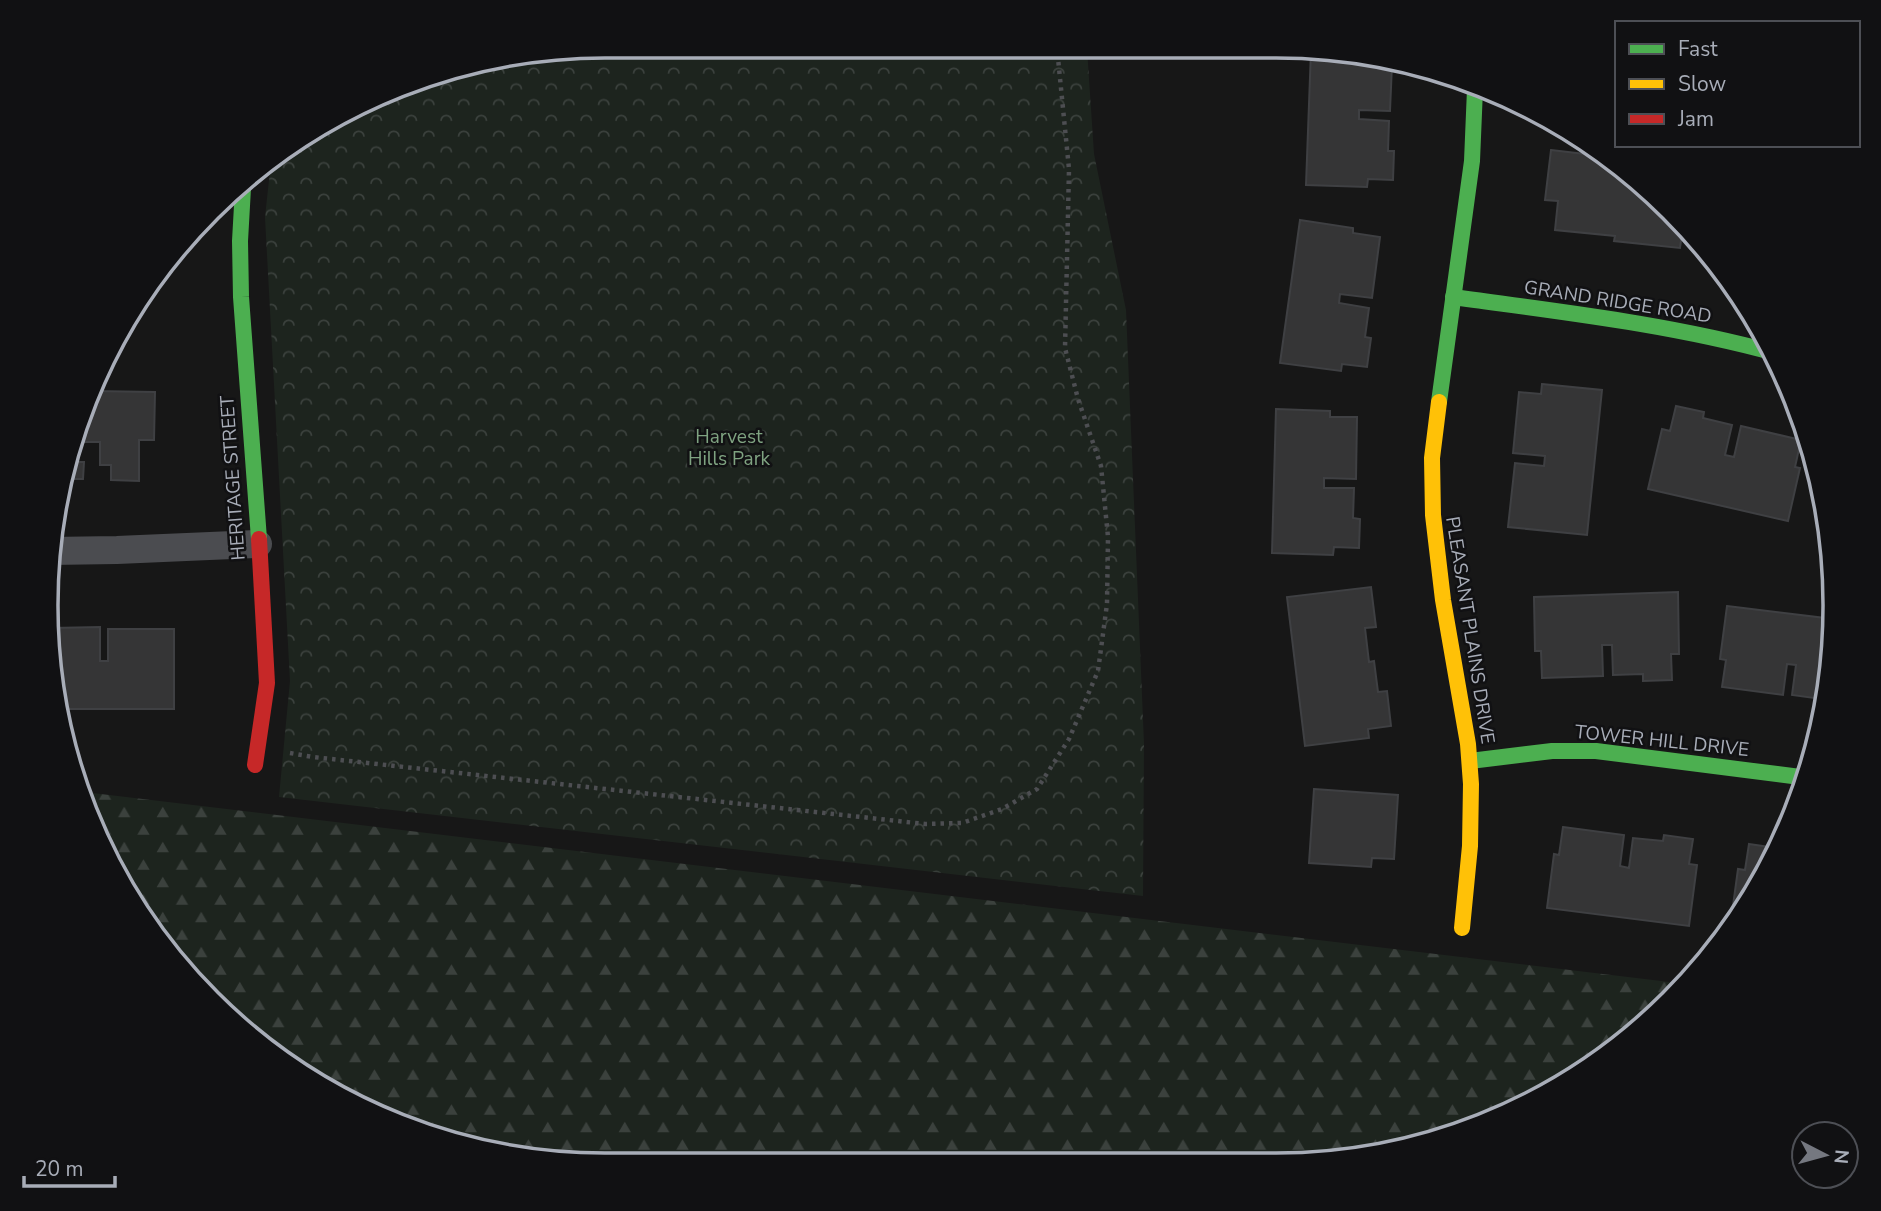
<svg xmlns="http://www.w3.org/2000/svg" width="1881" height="1211" font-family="'Nunito Sans',sans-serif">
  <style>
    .forest { fill: url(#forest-firs) }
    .park { fill: url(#park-crowns) }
    .building { fill: #353536; stroke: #3f4043; stroke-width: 2 }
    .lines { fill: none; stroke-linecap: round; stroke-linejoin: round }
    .path { stroke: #4d4e52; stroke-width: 4.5; stroke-dasharray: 3.5 5; stroke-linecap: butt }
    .street { stroke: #4b4c50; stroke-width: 28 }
    .fast { stroke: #4caf50; stroke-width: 16 }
    .slow { stroke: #ffc107; stroke-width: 16 }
    .jam { stroke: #c62828; stroke-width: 16 }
    .labels { text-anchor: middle; stroke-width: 5; stroke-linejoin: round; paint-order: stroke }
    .street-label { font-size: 19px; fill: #a8adb8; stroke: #111113 }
    .park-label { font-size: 19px; fill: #7fa381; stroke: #111113 }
    .rim { fill: none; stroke: #a8adb8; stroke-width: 3.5 }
  </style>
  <defs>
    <pattern id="forest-firs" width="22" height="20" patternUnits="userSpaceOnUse" patternTransform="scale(1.75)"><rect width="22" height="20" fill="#1d241e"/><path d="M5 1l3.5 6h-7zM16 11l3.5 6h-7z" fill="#3b413d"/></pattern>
    <pattern id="park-crowns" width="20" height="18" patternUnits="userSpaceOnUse" patternTransform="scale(1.75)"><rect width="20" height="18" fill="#1d241e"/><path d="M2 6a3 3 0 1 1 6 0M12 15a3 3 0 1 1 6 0" fill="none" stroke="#3b413d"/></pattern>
  </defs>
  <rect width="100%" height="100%" fill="#171717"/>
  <polygon class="forest" points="84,792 1686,984 1617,1050 1523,1108 1420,1147 1312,1164 579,1161 575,1156 491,1150 391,1123 237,1027 140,916"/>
  <polygon class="park" points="606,46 1087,49 1094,154 1126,310 1144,744 1143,896 279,797 290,681 265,217 271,162 294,140 426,75"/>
  <g class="building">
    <polygon points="1311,50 1349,50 1392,64 1390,111 1359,110 1359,119 1389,121 1388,151 1394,151 1393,180 1368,179 1367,187 1306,185"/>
    <polygon points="1551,150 1602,156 1644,184 1683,226 1680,248 1614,241 1615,236 1555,230 1558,201 1545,200"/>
    <polygon points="1300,220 1353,228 1353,233 1380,237 1372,298 1340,294 1339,303 1369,308 1365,337 1371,338 1367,367 1342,364 1341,371 1280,363"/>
    <polygon points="1542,384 1602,390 1587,535 1508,527 1515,463 1544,466 1545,456 1513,453 1519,392 1541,394"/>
    <polygon points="93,391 155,392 154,440 139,440 139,481 111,480 111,465 100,465 100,442 72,442 75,425"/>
    <polygon points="1676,406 1704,412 1703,418 1732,425 1725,455 1734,457 1741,426 1801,440 1795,467 1800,468 1788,521 1648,489 1662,429 1670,431"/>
    <polygon points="1276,409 1330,411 1330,417 1357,417 1356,479 1324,478 1324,488 1354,488 1353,518 1360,519 1359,548 1334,547 1333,555 1272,553"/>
    <polygon points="69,455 69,462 84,462 83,479 65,479"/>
    <polygon points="1371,587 1376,627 1365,628 1369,662 1374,661 1378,692 1387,691 1391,726 1368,729 1369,738 1305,746 1287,597"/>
    <polygon points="1678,592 1679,654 1671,654 1672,680 1643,681 1643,674 1613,675 1612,645 1602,645 1603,676 1542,678 1541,651 1535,651 1534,597"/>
    <polygon points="1727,606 1833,619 1831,678 1824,706 1821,705 1822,699 1792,695 1796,665 1787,664 1783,695 1722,687 1726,660 1720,659"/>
    <polygon points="100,627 100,661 108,661 108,629 174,629 174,709 61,709 52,628"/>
    <polygon points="1314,789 1398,795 1394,859 1372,858 1371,867 1309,863"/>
    <polygon points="1563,827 1624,835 1620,866 1629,868 1633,838 1663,841 1664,835 1693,839 1689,864 1697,865 1689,926 1547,908 1554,854 1559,855"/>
    <polygon points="1749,844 1777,848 1761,885 1730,928 1738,869 1745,870"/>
  </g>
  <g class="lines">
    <polyline class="path" points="290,753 313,757 925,824 962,823 1002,809 1037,789 1069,739 1098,671 1107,604 1108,537 1101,466 1078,399 1065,348 1069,169 1057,48"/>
    <polyline class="street" points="50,551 117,550 258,544"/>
    <g class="fast">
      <polyline points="243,188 240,241 241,297 259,539"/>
      <path d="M1453,297C1561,312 1669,324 1775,353"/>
      <polyline points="1439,402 1472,161 1475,89"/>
      <polyline points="1470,761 1552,751 1596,751 1808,778"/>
    </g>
    <polyline class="slow" points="1439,402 1432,458 1433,515 1443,600 1468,744 1471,784 1470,846 1462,928"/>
    <polyline class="jam" points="255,765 267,683 259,539"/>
  </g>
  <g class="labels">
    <g class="street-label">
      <text transform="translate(1618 301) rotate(9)" y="7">GRAND RIDGE ROAD</text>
      <text transform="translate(232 478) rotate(-94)" y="7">HERITAGE STREET</text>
      <text transform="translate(1471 630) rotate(81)" y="7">PLEASANT PLAINS DRIVE</text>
      <text transform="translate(1662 740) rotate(6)" y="7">TOWER HILL DRIVE</text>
    </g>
    <g class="park-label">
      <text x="729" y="443">Harvest<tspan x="729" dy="22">Hills Park</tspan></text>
    </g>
  </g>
  <path d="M0 0H1881V1211H0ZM605 58H1276A547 547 0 0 1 1823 605V606A547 547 0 0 1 1276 1153H605A547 547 0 0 1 58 606V605A547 547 0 0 1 605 58Z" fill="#111113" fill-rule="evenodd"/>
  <path class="rim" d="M605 58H1276A547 547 0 0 1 1823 605V606A547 547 0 0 1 1276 1153H605A547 547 0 0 1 58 606V605A547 547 0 0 1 605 58Z"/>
  <rect x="1615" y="21" width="245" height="126" fill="#111113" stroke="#4d4f55" stroke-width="2"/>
  <rect x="1629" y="44" width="35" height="10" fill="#4caf50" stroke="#4d4f55" stroke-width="2"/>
  <text x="1678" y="56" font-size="21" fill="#a8adb8">Fast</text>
  <rect x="1629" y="79" width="35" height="10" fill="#ffc107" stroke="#4d4f55" stroke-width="2"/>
  <text x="1678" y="91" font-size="21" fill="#a8adb8">Slow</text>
  <rect x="1629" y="114" width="35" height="10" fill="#c62828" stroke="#4d4f55" stroke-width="2"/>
  <text x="1678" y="126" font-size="21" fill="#a8adb8">Jam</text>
  <g transform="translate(1825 1155) rotate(96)"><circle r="33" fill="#111113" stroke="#4d4f55" stroke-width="2"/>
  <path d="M0-5L12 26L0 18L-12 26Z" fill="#757880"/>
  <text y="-10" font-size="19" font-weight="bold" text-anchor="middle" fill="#a8adb8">N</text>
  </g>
  <path d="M24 1176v10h91v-10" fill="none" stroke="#a8adb8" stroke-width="3.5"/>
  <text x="35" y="1176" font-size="21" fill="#a8adb8" stroke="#111113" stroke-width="5" paint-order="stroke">20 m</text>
</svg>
